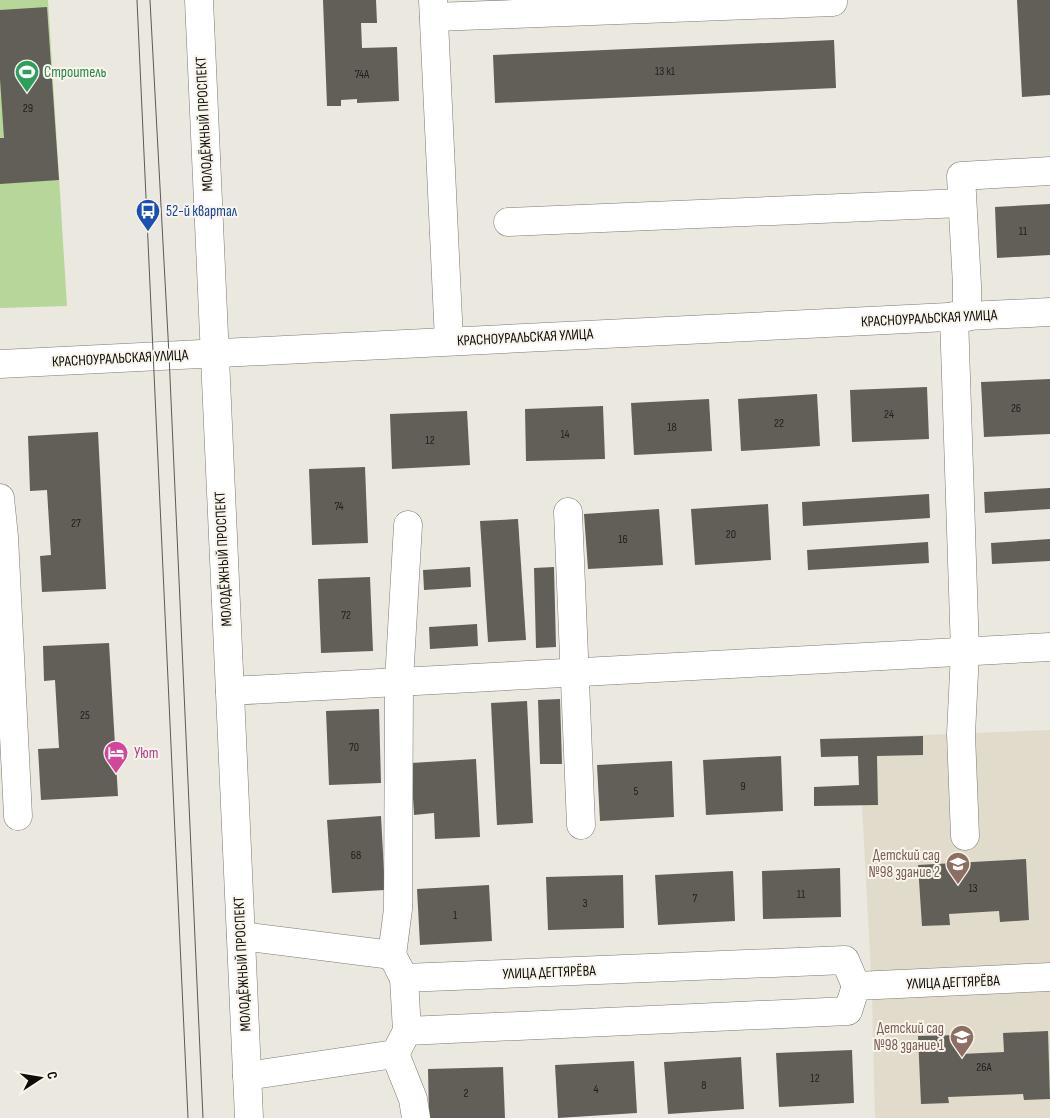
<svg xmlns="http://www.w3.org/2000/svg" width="1050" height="1118" font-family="'Sofia Sans Condensed',sans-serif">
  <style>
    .built { fill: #e1dbcb }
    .green { fill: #b7d69a }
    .building { fill: #615f57 }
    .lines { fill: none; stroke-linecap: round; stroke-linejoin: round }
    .minor-casing { stroke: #7c7971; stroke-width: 29 }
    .major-casing { stroke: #7c7971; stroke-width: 29 }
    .minor { stroke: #fff; stroke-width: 28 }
    .major { stroke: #fff; stroke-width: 28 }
    .tram { stroke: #5b5a54; stroke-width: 1 }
    .labels { text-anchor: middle; stroke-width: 4; stroke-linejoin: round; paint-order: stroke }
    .number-label { font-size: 12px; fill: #22211c }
    .leisure-label { font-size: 15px; fill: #27864d; stroke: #f9f5ec; text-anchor: start }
    .street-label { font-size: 15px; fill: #0d0c09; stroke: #f9f5ec }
    .transit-label { font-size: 15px; fill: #164399; stroke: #f9f5ec; text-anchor: start }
    .hotel-label { font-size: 15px; fill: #b23c85; stroke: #f9f5ec; text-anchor: start }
    .education-label { font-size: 15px; fill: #785e54; stroke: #f9f5ec; text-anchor: end }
  </style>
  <rect width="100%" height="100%" fill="#ebe8df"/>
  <g class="built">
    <polygon points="1050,730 1050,965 871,974 862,805 878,805 876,737"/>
    <polygon points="1050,989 1050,1118 875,1118 872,997"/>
  </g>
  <polygon class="green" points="0,0 48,0 67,306 0,308"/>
  <g class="building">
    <polygon points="323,0 376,0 377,23 361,23 362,48 397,47 399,101 357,103 357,99 341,100 341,106 327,106"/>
    <polygon points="1017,0 1050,0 1050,95 1022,97"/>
    <polygon points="47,7 59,180 0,184 0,138 4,138 0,79 0,10"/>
    <polygon points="834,40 836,88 495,103 493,55"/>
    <polygon points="1050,204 1050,255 997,258 995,207"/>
    <polygon points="1050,379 1050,434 984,437 981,382"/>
    <polygon points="927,387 929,439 852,442 850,390"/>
    <polygon points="817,394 820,446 741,451 738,399"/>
    <polygon points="709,399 712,451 634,455 631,403"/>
    <polygon points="603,406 605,459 526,461 525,409"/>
    <polygon points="467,411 470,465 392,469 390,414"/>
    <polygon points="98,432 106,589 42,592 40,556 51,555 47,490 30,491 28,436"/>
    <polygon points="365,467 368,543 312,545 309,469"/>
    <polygon points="1050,488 1050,509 985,513 984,492"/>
    <polygon points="929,494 930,518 803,526 802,502"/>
    <polygon points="768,504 771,560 695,565 691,509"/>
    <polygon points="659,509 663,565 588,569 584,514"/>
    <polygon points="518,519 526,640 488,642 480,521"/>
    <polygon points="1050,539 1050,561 992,564 991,543"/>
    <polygon points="928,542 929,563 808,570 807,550"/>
    <polygon points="470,567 471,587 424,590 423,570"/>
    <polygon points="554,567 556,647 536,648 534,568"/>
    <polygon points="370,577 373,651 321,653 318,579"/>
    <polygon points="477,624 478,646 430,649 429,627"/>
    <polygon points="109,643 118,796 41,800 38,749 59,748 55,680 44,681 43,646"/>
    <polygon points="560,699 562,764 540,764 538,700"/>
    <polygon points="527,701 533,823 497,825 491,703"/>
    <polygon points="379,709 381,783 329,785 326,711"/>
    <polygon points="923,736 923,755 877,756 878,805 814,806 814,787 859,785 858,756 821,757 820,739"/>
    <polygon points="781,756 783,811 706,815 703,760"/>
    <polygon points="476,759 480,837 435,839 434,813 414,815 411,763"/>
    <polygon points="672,761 674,817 600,821 597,765"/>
    <polygon points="381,816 385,890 332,893 327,820"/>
    <polygon points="1026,859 1029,920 1000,922 999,911 949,914 950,925 922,926 918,865"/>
    <polygon points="840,868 841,917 763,919 762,871"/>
    <polygon points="733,871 735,921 658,925 655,875"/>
    <polygon points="623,875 624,928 548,930 546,877"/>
    <polygon points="489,885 492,941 420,945 417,889"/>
    <polygon points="1048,1031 1050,1099 1024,1100 1023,1094 948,1097 949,1103 921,1104 918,1036 960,1035 961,1054 1004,1052 1003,1033"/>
    <polygon points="852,1050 854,1103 779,1107 776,1053"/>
    <polygon points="741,1057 744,1109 668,1114 664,1062"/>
    <polygon points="634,1061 637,1113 558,1118 555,1065"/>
    <polygon points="503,1067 505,1118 429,1118 428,1069"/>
  </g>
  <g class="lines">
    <defs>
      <g id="minor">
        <polyline points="433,0 449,341"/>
        <polyline points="434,17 833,2"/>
        <polyline points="508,222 962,203"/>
        <polyline points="954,316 965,652 961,734 965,836"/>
        <polyline points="967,317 967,285 961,176 1050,171"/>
        <polyline points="0,364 1050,312"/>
        <polyline points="0,498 4,537 18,816"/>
        <polyline points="568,512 581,825"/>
        <polyline points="230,691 1050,647"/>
        <polyline points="241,936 392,955"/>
        <polyline points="392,955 404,978 845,960 856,986"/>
        <polyline points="392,955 398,909 399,681 408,525"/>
        <polyline points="404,978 407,1031"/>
        <polyline points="395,1054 407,1031 848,1011 856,986 1050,977"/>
        <polyline points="395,1054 413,1099 416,1118"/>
        <polyline points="247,1076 395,1054"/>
      </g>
      <polyline id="major" points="199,0 249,1118"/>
    </defs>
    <use href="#minor" class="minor-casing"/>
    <use href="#major" class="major-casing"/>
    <use href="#minor" class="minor"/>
    <use href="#major" class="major"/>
    <g class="tram">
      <polyline points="137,0 188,1118"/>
      <polyline points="150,0 169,355 203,1118"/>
    </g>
  </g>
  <defs>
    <symbol id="stadium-pin" viewBox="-11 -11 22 30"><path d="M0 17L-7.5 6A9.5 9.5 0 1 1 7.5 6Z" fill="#2e9e5b" stroke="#f9f5ec"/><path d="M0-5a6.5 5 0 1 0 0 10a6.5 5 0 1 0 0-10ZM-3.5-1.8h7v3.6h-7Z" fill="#fff"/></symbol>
    <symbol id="bus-pin" viewBox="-11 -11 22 30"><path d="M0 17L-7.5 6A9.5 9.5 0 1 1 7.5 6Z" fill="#1a4fb4" stroke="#f9f5ec"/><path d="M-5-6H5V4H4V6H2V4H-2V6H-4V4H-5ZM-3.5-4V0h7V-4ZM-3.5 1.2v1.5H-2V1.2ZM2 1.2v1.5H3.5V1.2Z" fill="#fff"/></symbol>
    <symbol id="hotel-pin" viewBox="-11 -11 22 30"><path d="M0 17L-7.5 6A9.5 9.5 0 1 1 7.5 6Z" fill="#d1479c" stroke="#f9f5ec"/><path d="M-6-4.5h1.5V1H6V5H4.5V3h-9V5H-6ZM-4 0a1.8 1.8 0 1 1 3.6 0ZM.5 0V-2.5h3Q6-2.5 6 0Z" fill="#fff"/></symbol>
    <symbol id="school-pin" viewBox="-11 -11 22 30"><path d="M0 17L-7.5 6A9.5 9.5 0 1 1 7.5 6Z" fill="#8d6e63" stroke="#f9f5ec"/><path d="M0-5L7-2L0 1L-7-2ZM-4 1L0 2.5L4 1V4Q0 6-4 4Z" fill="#fff"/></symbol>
  </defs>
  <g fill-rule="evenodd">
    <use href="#stadium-pin" x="13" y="58" width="28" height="38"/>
    <use href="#bus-pin" x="134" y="197" width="28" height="38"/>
    <use href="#hotel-pin" x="102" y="739" width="28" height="38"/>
    <use href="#school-pin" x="944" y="850" width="28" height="38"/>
    <use href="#school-pin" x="948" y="1023" width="28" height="38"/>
  </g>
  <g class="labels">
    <g class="number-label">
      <text x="665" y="75">13 к1</text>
      <text x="362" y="78">74А</text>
      <text x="28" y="112">29</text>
      <text x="1023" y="235">11</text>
      <text x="1016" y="412">26</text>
      <text x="889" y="418">24</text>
      <text x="779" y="427">22</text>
      <text x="672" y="431">18</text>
      <text x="565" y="438">14</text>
      <text x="430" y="444">12</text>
      <text x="339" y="510">74</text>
      <text x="76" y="527">27</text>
      <text x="731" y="538">20</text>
      <text x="623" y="543">16</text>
      <text x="346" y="619">72</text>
      <text x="85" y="719">25</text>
      <text x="354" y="751">70</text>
      <text x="743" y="790">9</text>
      <text x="636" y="795">5</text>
      <text x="356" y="859">68</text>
      <text x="973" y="892">13</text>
      <text x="801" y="898">11</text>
      <text x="695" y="902">7</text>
      <text x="585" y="907">3</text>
      <text x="455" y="919">1</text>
      <text x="984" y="1071">26А</text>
      <text x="815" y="1082">12</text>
      <text x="704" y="1089">8</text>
      <text x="596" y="1093">4</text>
      <text x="466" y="1097">2</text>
    </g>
    <g class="leisure-label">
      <text x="44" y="77">Строитель</text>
    </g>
    <g class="street-label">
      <text transform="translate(204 124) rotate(-93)" y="5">МОЛОДЁЖНЫЙ ПРОСПЕКТ</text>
      <text transform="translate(929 318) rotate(-3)" y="5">КРАСНОУРАЛЬСКАЯ УЛИЦА</text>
      <text transform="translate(525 337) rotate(-3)" y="5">КРАСНОУРАЛЬСКАЯ УЛИЦА</text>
      <text transform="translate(120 358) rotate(-3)" y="5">КРАСНОУРАЛЬСКАЯ УЛИЦА</text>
      <text transform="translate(223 559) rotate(-93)" y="5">МОЛОДЁЖНЫЙ ПРОСПЕКТ</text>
      <text transform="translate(242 964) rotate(-93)" y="5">МОЛОДЁЖНЫЙ ПРОСПЕКТ</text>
      <text transform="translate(549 972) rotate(-2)" y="5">УЛИЦА ДЕГТЯРЁВА</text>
      <text transform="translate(953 982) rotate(-2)" y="5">УЛИЦА ДЕГТЯРЁВА</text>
    </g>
    <g class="transit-label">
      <text x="166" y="216">52-й квартал</text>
    </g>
    <g class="hotel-label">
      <text x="134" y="758">Уют</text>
    </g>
    <g class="education-label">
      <text x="940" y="860">Детский сад<tspan x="940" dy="17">№98 здание 2</tspan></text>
      <text x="944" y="1033">Детский сад<tspan x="944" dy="17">№98 здание 1</tspan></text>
    </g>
  </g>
  <g transform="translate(40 1078) rotate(78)" stroke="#f9f5ec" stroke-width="4" paint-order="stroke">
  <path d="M0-4L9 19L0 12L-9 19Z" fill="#0d0c09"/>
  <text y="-8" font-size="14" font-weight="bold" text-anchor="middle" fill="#0d0c09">С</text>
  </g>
</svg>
